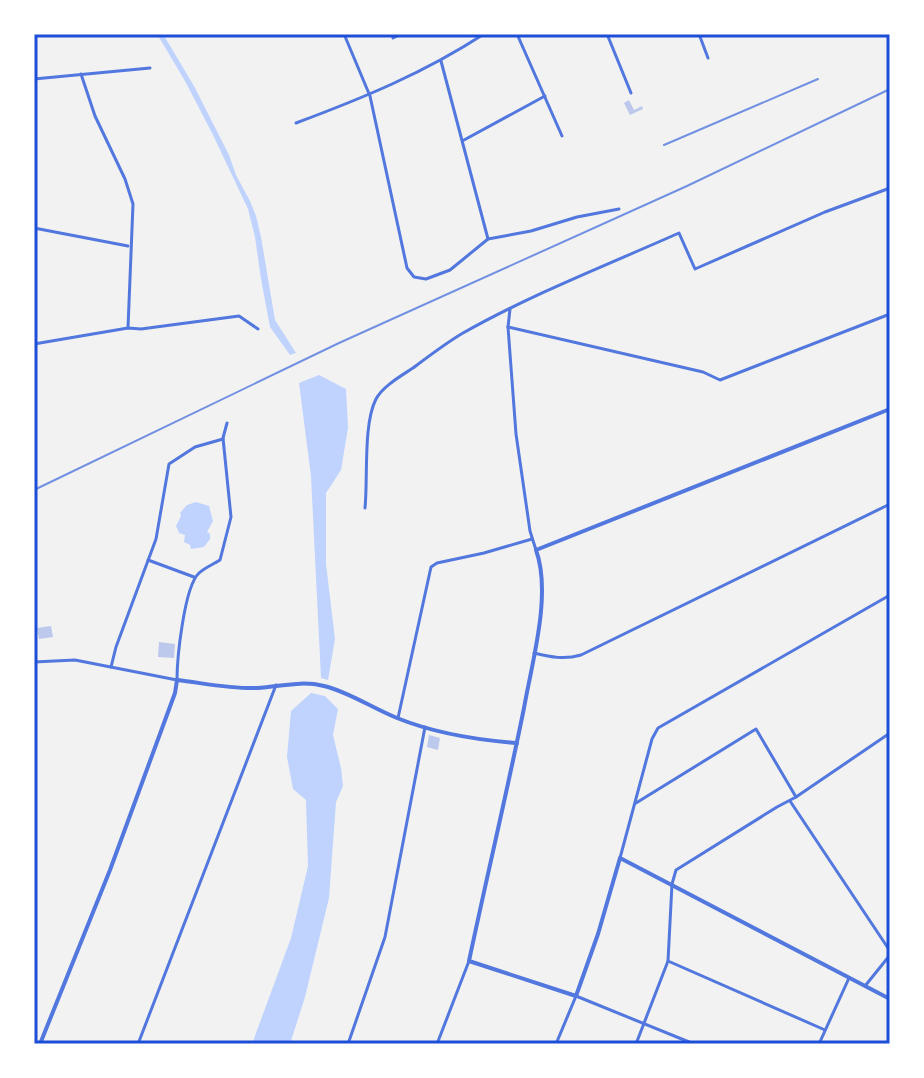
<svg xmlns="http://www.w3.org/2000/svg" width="924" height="1078" font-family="Barlow,sans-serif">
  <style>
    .water { fill: #bfd3fe }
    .building { fill: #bdc9ec }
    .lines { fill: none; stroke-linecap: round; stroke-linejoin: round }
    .minor { stroke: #5277de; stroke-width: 3 }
    .tertiary { stroke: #5277de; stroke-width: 4 }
    .rail { stroke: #7290e2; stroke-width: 2 }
    .neatline { fill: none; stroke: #1d4ed8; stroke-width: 3 }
  </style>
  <rect width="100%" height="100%" fill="#f2f2f2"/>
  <g class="water">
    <polygon points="157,34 163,34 194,86 229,155 236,175 250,201 256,216 261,237 275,320 296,353 290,355 270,327 261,279 255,237 248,209 212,133 185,81"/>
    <polygon points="319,375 346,389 348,428 341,470 326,493 326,564 335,639 328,680 321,678 311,476 299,383"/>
    <polygon points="196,502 209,506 213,521 207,532 210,534 210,539 204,547 191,549 190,545 184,542 185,535 179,533 176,526 181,516 180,513 187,505"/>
    <polygon points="311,693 325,696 338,709 333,735 341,768 343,786 336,802 329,898 305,997 290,1044 252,1044 291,938 308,866 306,800 293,789 287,757 291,711"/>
  </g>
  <g class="building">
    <polygon points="629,100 634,110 642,106 643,109 630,115 624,103"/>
    <polygon points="51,626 53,637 39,639 37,628"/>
    <polygon points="159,642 175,644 174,658 158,657"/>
    <polygon points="429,735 440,738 438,750 427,747"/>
  </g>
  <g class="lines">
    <g class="minor">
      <polyline points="344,34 370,96 407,268 414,277 426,279 450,270 488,239 531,231 577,217 619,209"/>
      <polyline points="517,34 562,136"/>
      <polyline points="607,34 631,93"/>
      <polyline points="699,34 708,58"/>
      <polyline points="393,38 401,34"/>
      <polyline points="441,61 488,239"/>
      <polyline points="81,74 95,116 125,179 133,204 128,328"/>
      <polyline points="34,79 150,68"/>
      <path d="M296,123C363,98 424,73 484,34"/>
      <polyline points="464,140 545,96"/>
      <polyline points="34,228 128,246"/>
      <polyline points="510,309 508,327 516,434 530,531 536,550"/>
      <polyline points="508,327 703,372 720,380 890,314"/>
      <polyline points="34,344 128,328 141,329 239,316 258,329"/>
      <path d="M365,508C368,479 363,424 376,399C383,386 401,376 413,368C429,356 446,343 463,333C532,294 607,265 679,233L695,269L825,212L890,188"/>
      <polyline points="148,560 194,577"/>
      <path d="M534,653C551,657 564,660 581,655L890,504"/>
      <path d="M34,662L75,660L177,680C177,659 184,587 199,573C204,568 214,564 220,560L231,517L223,438L227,423"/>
      <polyline points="111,667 116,647 156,539 169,464 195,447 223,439"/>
      <polyline points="398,718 431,567 437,563 484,553 532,539"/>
      <polyline points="790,801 890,951"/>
      <polyline points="636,803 756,729 796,797"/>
      <polyline points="620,858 652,739 658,728 890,595"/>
      <polyline points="668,961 825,1030"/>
      <polyline points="865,986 890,955"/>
      <polyline points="138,1044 276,685"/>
      <polyline points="348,1044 385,937 425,727"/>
      <polyline points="437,1044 469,961"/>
      <polyline points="556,1044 576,996 694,1044"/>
      <polyline points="636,1044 668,961 672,884 676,870 777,807 796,797 890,733"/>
      <polyline points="819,1044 849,978"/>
    </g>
    <g class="tertiary">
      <path d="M890,409L536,550C552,594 532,662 524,708C507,792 487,876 469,961L576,996L598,934L620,858L890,999"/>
      <path d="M40,1044L110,870L175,693L177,680C203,683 230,689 257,688C280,687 300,680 324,686C349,692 372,708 397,718C434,733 477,740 517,743"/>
    </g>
    <g class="rail">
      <polyline points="664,145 818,79"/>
      <polyline points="34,490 339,343 687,186 890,89"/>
    </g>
  </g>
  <rect width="924" height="1078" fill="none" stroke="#ffffff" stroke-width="72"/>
  <rect x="36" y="36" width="852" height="1006" class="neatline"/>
</svg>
